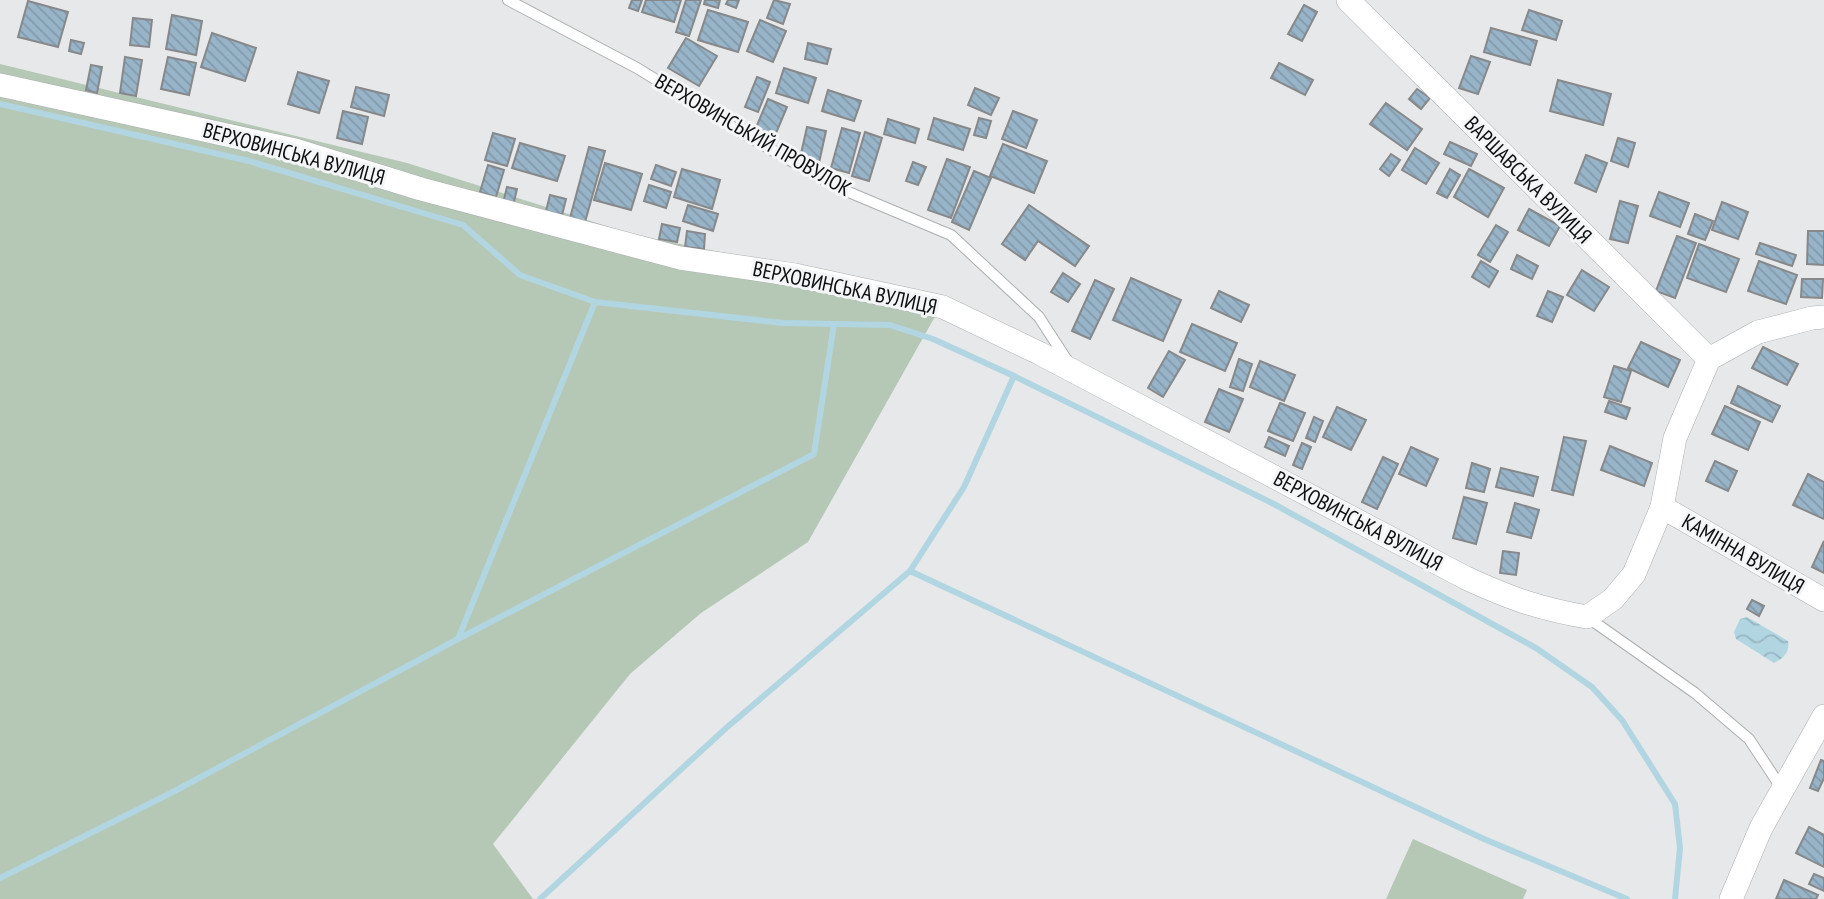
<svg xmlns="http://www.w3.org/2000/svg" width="1824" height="899" font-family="'PT Sans Narrow',sans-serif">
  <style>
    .grass { fill: #b5c7b5 }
    .water { fill: url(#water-waves) }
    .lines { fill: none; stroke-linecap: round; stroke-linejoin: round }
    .stream { stroke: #b1d6e2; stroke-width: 6 }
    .building { fill: url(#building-back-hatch); stroke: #86888a; stroke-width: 2 }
    .lane-casing { stroke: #acafb0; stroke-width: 12 }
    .street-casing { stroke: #acafb0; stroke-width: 24 }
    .lane { stroke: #fff; stroke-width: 10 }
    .street { stroke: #fff; stroke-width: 23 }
    .labels { text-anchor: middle; stroke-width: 6; stroke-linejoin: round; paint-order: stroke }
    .street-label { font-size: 21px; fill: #0d0e0e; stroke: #f3f5f7 }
  </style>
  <defs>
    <pattern id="water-waves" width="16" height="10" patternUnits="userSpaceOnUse" patternTransform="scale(1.75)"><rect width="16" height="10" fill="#b1d6e2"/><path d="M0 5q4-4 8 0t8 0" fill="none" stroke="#97b6c1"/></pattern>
    <pattern id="building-back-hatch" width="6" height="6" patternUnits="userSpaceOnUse" patternTransform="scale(1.75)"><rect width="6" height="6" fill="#98b4c8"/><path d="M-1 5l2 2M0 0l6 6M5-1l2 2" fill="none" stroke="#829aab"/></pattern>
  </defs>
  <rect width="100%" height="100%" fill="#e6e8ea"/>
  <g class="grass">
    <polygon points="0,64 407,163 635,235 946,297 808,542 701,613 630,674 493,844 533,899 0,899"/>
    <polygon points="1413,839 1527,890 1523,899 1386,899"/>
  </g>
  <path class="water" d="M1747,617L1788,641C1790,652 1784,658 1774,663L1736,639L1734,632L1740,619Z"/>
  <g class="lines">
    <g class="stream">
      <polyline points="0,104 249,161 463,225 520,275 595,302"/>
      <polyline points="910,571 1484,839 1627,899"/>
      <polyline points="458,639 595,302 783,323 890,325 933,339 1014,376 1272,503 1536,648 1592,687 1622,720 1675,804 1680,848 1675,899"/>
      <polyline points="0,878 171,793 458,639 814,454 834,324"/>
      <polyline points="540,899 725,729 910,571 964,487 1014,376"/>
    </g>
  </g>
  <g class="building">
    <polygon points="632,0 642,0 638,11 629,8"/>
    <polygon points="646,0 681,0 674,22 642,12"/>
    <polygon points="686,0 701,0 689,36 676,32"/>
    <polygon points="705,0 720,0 718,8 704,4"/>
    <polygon points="728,0 739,0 736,8 726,4"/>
    <polygon points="774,0 790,4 783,24 767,18"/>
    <polygon points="28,1 68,12 58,47 18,37"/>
    <polygon points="1304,5 1317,12 1302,41 1288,34"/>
    <polygon points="708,10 748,22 738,52 698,40"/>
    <polygon points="1529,10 1562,21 1556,40 1522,30"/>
    <polygon points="172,15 202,21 196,55 166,49"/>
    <polygon points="133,18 152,20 149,47 130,45"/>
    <polygon points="760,20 786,31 773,62 747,51"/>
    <polygon points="1491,28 1537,41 1530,65 1484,52"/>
    <polygon points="212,33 256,48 245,81 201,67"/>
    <polygon points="686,38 717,56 699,86 668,68"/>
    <polygon points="71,40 84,43 81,54 69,51"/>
    <polygon points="808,43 831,49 827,64 805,59"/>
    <polygon points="1471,56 1490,62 1478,94 1459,88"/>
    <polygon points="125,57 142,60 136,96 120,93"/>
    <polygon points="168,57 196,63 189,95 161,89"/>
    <polygon points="1279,63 1313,80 1305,95 1271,78"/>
    <polygon points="91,65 102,67 97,93 86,90"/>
    <polygon points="784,68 816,78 808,103 776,93"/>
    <polygon points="298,72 329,81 319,113 288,104"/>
    <polygon points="757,77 770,82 758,112 745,107"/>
    <polygon points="1558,80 1611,94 1603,125 1550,111"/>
    <polygon points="356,87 389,95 384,116 351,107"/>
    <polygon points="975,88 999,98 991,115 968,105"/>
    <polygon points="1417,89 1430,98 1421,109 1409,99"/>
    <polygon points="828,90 861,101 854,121 822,111"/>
    <polygon points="768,99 787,107 774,138 755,130"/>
    <polygon points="1386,103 1422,129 1407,150 1370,124"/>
    <polygon points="343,111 368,117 362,144 337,138"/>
    <polygon points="1013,111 1037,120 1026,148 1002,139"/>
    <polygon points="934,118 970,129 963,150 928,139"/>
    <polygon points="979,118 991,121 986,138 974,135"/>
    <polygon points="888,119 919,129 915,143 884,134"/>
    <polygon points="807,127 826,131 819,163 800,158"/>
    <polygon points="842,128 860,133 849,173 831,168"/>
    <polygon points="865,132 882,138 869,181 852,176"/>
    <polygon points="493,133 515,139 507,166 485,160"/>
    <polygon points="1618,138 1635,143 1628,167 1611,161"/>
    <polygon points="1450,142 1477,154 1471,166 1444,154"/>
    <polygon points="520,143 565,156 557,181 512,168"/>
    <polygon points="1003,144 1047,161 1034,193 990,176"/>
    <polygon points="589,147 605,151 585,222 570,218"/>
    <polygon points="1415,148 1439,163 1426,184 1402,170"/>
    <polygon points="1391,154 1400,160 1389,176 1380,169"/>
    <polygon points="1586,155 1607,163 1596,192 1575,183"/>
    <polygon points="947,159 970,167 951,218 928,210"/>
    <polygon points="913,162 926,167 918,185 906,181"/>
    <polygon points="605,163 642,174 631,210 594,200"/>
    <polygon points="488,165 504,170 496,197 480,192"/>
    <polygon points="656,165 676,172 671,186 651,179"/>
    <polygon points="682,169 720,180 712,209 674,197"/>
    <polygon points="1450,169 1460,175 1447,198 1437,193"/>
    <polygon points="1469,169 1504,188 1488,217 1454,197"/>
    <polygon points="974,171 991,178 969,230 952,222"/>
    <polygon points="649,185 671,192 666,208 644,201"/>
    <polygon points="507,187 517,189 513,206 503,203"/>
    <polygon points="1659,192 1689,203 1680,227 1650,216"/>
    <polygon points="550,195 566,199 562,215 546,211"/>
    <polygon points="1620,201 1638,206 1628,243 1610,239"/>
    <polygon points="1722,202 1748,212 1738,239 1712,230"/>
    <polygon points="688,205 718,214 713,231 683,221"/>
    <polygon points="1029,205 1089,246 1075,266 1038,241 1025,260 1002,244"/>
    <polygon points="1529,209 1560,226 1549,246 1518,230"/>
    <polygon points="1695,214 1713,221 1705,240 1688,234"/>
    <polygon points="662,224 680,228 677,242 659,239"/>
    <polygon points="1496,225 1508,232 1490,262 1478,255"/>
    <polygon points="687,231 705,234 704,249 685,247"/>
    <polygon points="1808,231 1824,231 1824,265 1807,264"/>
    <polygon points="1677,236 1696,243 1675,298 1656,291"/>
    <polygon points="1760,243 1796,255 1792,266 1756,254"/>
    <polygon points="1699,244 1739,259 1726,292 1687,278"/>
    <polygon points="1517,255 1538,266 1532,279 1511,269"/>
    <polygon points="1481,261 1498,271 1489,287 1472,277"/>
    <polygon points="1759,261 1797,275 1786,304 1748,291"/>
    <polygon points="1582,270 1609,287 1594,311 1567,295"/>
    <polygon points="1063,273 1080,284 1068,302 1051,292"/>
    <polygon points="1131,278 1181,300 1163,341 1113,320"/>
    <polygon points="1802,279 1823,279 1822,298 1801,297"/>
    <polygon points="1095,280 1114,289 1090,339 1072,331"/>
    <polygon points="1219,291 1249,305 1241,322 1211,308"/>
    <polygon points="1548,291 1563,297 1552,322 1537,316"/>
    <polygon points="1192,324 1237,343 1225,371 1180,352"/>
    <polygon points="1641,342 1680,360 1668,387 1628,368"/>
    <polygon points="1763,347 1798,364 1787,385 1752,368"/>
    <polygon points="1169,351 1185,360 1163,397 1148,388"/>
    <polygon points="1239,359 1252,364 1243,391 1230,387"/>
    <polygon points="1260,361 1295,375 1284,401 1250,387"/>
    <polygon points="1614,366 1631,371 1621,402 1604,397"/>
    <polygon points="1738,386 1780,406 1772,422 1731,403"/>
    <polygon points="1219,389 1243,399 1229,432 1205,422"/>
    <polygon points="1609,401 1630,408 1626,419 1605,412"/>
    <polygon points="1280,403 1305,413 1293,441 1268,431"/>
    <polygon points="1725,406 1760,422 1748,450 1712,434"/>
    <polygon points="1337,407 1366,420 1351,450 1323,437"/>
    <polygon points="1314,417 1323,421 1315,442 1306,438"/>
    <polygon points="1269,437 1289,446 1285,456 1265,447"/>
    <polygon points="1564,437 1586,441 1573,495 1552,490"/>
    <polygon points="1302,443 1311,447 1302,469 1293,465"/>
    <polygon points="1610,446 1652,463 1644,486 1601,470"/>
    <polygon points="1411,447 1438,459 1426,486 1399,474"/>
    <polygon points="1383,457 1398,464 1377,509 1362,502"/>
    <polygon points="1715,461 1737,471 1728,491 1706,481"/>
    <polygon points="1472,463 1490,469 1484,492 1466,488"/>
    <polygon points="1501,468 1538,477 1533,496 1496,487"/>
    <polygon points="1808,474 1824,482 1824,519 1793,505"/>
    <polygon points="1464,497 1487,503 1476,544 1453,538"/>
    <polygon points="1515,503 1539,510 1531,538 1507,532"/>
    <polygon points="1824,541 1824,573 1812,567"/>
    <polygon points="1503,551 1519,553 1516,575 1500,573"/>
    <polygon points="1752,600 1764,606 1759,616 1747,609"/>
    <polygon points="1821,760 1824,761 1824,778 1818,791 1810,788"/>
    <polygon points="1809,827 1824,835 1824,867 1796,853"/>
    <polygon points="1814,874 1824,878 1824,891 1809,884"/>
    <polygon points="1784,880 1818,895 1816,899 1776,899"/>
  </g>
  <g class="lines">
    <defs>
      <g id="lane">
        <polyline points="508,0 637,68 744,134 839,188 951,235 1039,317 1070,365"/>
        <polyline points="1587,617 1695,693 1749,739 1782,789"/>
      </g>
      <g id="street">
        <polyline points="1348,0 1709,359"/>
        <path d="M0,85L295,150L421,189L680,258L795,275L943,307L1039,353L1466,578C1509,598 1540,609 1587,617L1613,599L1634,574L1662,507L1675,438L1709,359L1758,332L1812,318L1824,317"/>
        <polyline points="1662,507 1824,600"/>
        <polyline points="1731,899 1761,828 1824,716"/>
      </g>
    </defs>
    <use href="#lane" class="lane-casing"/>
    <use href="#street" class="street-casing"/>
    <use href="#lane" class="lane"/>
    <use href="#street" class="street"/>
  </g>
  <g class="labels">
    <g class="street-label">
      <text transform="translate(753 135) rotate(30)" y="7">ВЕРХОВИНСЬКИЙ ПРОВУЛОК</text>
      <text transform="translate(294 154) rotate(15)" y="7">ВЕРХОВИНСЬКА ВУЛИЦЯ</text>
      <text transform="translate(1528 180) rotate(45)" y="7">ВАРШАВСЬКА ВУЛИЦЯ</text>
      <text transform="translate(845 288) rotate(12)" y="7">ВЕРХОВИНСЬКА ВУЛИЦЯ</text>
      <text transform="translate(1358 521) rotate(28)" y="7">ВЕРХОВИНСЬКА ВУЛИЦЯ</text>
      <text transform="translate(1743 554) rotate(30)" y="7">КАМІННА ВУЛИЦЯ</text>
    </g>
  </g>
</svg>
